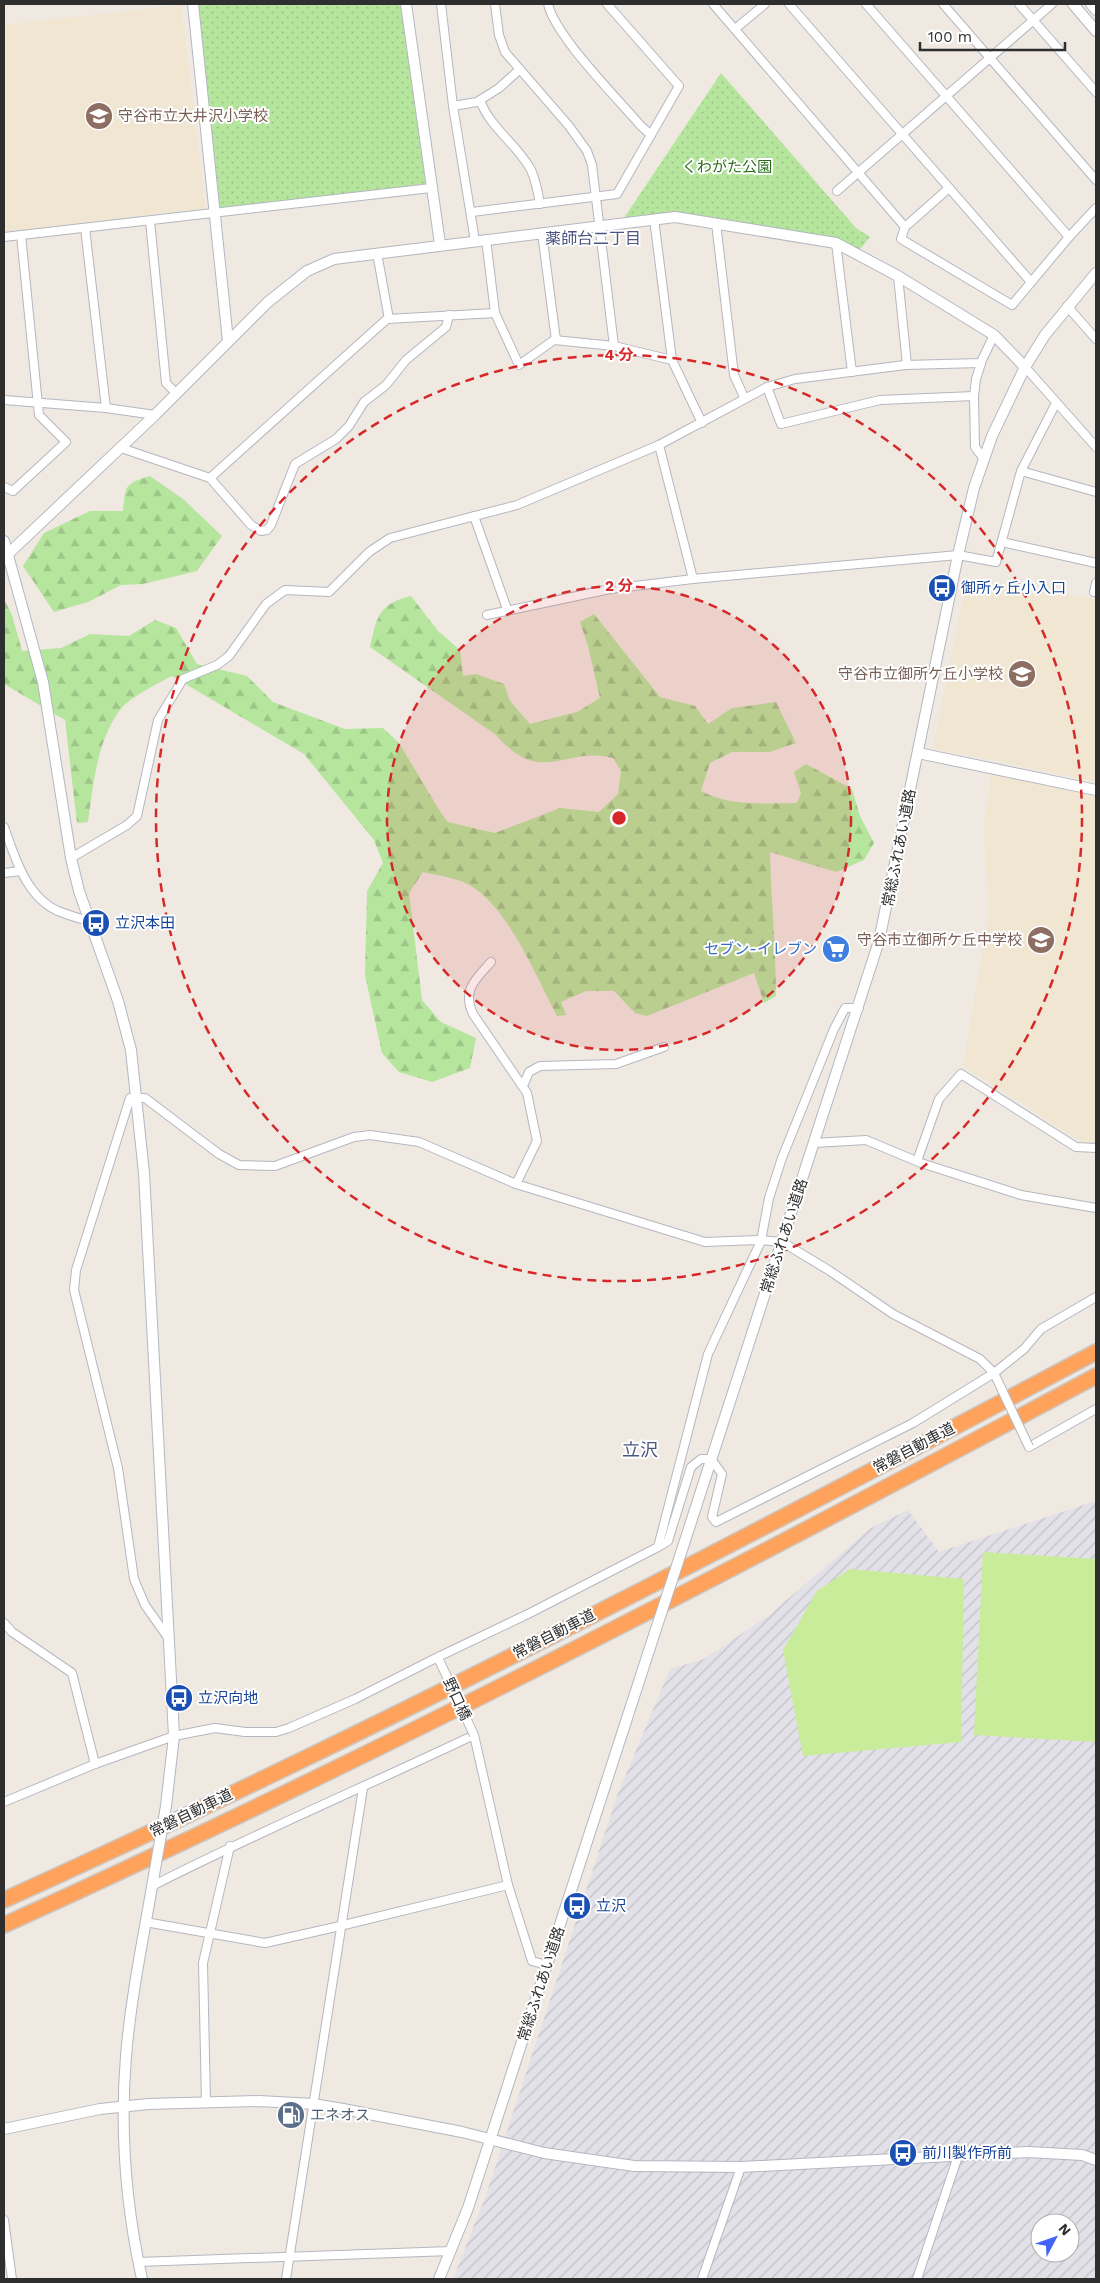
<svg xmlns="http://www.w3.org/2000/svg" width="1100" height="2283" font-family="'Work Sans','Noto Sans JP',sans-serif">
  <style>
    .industrial { fill: url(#industrial-furrows); fill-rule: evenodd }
    .education { fill: #f0e6d1 }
    .forest { fill: url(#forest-firs) }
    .park { fill: url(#park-dots) }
    .pitch { fill: #c9ec9a }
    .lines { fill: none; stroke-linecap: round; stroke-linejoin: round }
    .minor-casing { stroke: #b4b7c1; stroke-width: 10 }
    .tertiary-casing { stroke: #b4b7c1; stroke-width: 12 }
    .motorway-casing { stroke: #c9c9c9; stroke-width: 18 }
    .minor { stroke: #fff; stroke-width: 8 }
    .tertiary { stroke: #fff; stroke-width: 10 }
    .motorway { stroke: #ffa35c; stroke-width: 15 }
    .minor-bridge-casing { stroke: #b4b7c1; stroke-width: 10; stroke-linecap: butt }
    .tertiary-bridge-casing { stroke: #b4b7c1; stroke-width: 12; stroke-linecap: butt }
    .minor-bridge { stroke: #fff; stroke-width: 8 }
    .tertiary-bridge { stroke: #fff; stroke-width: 10 }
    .ring { fill: none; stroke: #d62828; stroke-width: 2.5; stroke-dasharray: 9 6 }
    .labels { text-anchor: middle; stroke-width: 4; stroke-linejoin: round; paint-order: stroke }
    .education-label { font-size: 15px; fill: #785e54; stroke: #fff; text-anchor: end }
    .park-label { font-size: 15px; fill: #2c6e1b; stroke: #fff }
    .transit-label { font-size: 15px; fill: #164399; stroke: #fff; text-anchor: start }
    .street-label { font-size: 15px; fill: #2e2e2e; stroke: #fff }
    .shop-label { font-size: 15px; fill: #366cbe; stroke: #fff; text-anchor: end }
    .service-label { font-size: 15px; fill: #4e5e75; stroke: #fff; text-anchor: start }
    .neighbourhood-label { font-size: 16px; fill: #4d5680; stroke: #fff }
    .quarter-label { font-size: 18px; fill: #4d5680; stroke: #fff }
    .centre { fill: #d62828; stroke: #fff; stroke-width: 2.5 }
    .ring-label { font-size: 15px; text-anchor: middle; font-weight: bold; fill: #d62828; stroke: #fff; stroke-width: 4; stroke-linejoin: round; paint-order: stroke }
  </style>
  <defs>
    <pattern id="industrial-furrows" width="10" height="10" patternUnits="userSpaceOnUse" patternTransform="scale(1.25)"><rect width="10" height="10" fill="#e3e1e8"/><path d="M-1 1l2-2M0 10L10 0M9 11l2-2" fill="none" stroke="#c3c1c7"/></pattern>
    <pattern id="forest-firs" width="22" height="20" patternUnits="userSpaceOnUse" patternTransform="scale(1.25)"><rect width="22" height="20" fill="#b6e59e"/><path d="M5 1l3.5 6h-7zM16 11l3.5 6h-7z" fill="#9dc588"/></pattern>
    <pattern id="park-dots" width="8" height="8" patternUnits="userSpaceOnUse" patternTransform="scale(1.25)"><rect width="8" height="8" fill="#b6e59e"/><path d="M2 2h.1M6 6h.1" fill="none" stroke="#9dc588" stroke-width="1.8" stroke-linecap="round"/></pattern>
  </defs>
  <rect width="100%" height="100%" fill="#efe9e1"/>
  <path class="industrial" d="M1096,1501V2279H453L486,2195L617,1796L670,1669L704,1659L768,1616L871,1528L908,1510L939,1552ZM1040,2223H1070V2253H1040Z"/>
  <g class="education">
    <polygon points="181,5 205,208 4,233 4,25"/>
    <polygon points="967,578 1096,599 1096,782 933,748"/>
    <polygon points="991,774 1096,796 1096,1144 1084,1143 963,1066 989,913 984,829"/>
  </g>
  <g class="forest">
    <path d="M150,476L183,499L222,536L197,571L143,584L121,585L88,602L54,612L23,566L44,533L90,511H123C126,486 123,484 150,476Z"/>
    <path d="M411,596L438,631L460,650L463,676L476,674L504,684L510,701L530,724L577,712L600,698L588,646L580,622L594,614L660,697L695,706L708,724L732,708L776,702L796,743L770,752H732L710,763L701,791C731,807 765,803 797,803L801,793L794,772L806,764L852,789L860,816L874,843L864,860L836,872L770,852C771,900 776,948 776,996L764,1003L754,973L647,1016L635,1013L614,991H586L561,1002L566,1015L557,1016C537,978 510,912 474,888C460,878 440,876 423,872L409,893L422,1000L441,1022L476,1038L470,1068L432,1082L399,1072L382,1053L365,975L367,891L383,863L374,840L304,754L172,676C157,684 130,697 120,710C97,740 93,786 88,822L77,823L65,720L4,684V599L12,615L22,651L61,648L90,634L129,636L155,620L176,628L197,664L247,676L273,702L345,729L383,728L399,743L441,813L448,822L495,833L560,808L599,812L618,794L621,771L613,758C565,745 542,788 496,735L370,647C377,617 378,604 411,596Z"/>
  </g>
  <g class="park">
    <polygon points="193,4 406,4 431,188 213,213"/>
    <polygon points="721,73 856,228 870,237 857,253 836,243 675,217 620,224"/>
  </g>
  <g class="pitch">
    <polygon points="983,1552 1096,1559 1096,1742 974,1735"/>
    <polygon points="850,1569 964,1579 961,1742 803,1756 783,1650 817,1591"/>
  </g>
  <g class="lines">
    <defs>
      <g id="minor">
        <polyline points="441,4 453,106 475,241"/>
        <polyline points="495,4 499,35 505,52 569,126 587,151 592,165 614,346"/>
        <path d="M548,4C555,36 618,99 641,126L651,135"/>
        <polyline points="713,4 905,227"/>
        <polyline points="789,4 1031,282"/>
        <polyline points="866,4 1069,237"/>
        <polyline points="943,4 1096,180"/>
        <polyline points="1019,4 1096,92"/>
        <polyline points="735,29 765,4"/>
        <path d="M480,100C490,128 517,144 531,170C536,181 538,192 540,204"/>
        <polyline points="453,106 477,102 499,88 519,70"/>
        <polyline points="949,188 905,227 901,239 1012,305 1069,237 1096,208"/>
        <polyline points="837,191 1052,4"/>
        <polyline points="472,212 617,194 679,86 607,4"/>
        <polyline points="654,219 672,360"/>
        <polyline points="150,221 166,383 176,393"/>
        <polyline points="716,223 734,375 744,397"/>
        <polyline points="85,228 106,408"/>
        <polyline points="542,233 556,340"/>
        <polyline points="4,237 431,188"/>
        <polyline points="486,239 495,313 519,365 554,340 614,346 672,360 702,423"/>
        <polyline points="836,243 852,372"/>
        <polyline points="377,253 389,319"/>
        <polyline points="898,276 907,365"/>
        <polyline points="1067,306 1096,339"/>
        <polyline points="1025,367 1096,447"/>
        <polyline points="767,387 781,424 880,400 974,396"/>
        <polyline points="4,400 106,408 155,415"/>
        <polyline points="659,445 693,579"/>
        <polyline points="121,448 210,478 387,319 495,313"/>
        <polyline points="984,459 975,447 974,396 976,379 982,360 994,335"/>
        <polyline points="1021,471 1096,492"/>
        <polyline points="210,478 251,525 261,531 267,530 271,525 295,464 336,439 349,426 364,402 386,385 406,360 446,327 449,315"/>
        <polyline points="4,487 13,491 66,442 39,415 21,235"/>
        <polyline points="474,516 507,609"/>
        <polyline points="1002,542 1096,563"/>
        <polyline points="1096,583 1094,592 1096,592"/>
        <polyline points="487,615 610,589 693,579 958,555 996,562 1021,471 1056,403"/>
        <path d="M4,827C15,857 26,897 58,911C68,915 78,918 88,921"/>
        <polyline points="71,858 127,825 137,816 158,720 183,679 217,665 229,656 266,604 285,590 329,592 369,552 390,538 517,505 659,445 767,387 795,379 905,365 981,363"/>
        <polyline points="4,873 21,871"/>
        <path d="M491,962C475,980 462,990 473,1014L527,1093L537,1141L516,1184"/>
        <polyline points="523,1086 529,1072 540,1066 616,1064 664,1047"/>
        <polyline points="814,1143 866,1140 921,1163 1021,1195 1096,1208"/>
        <polyline points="917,1161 939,1099 961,1074 1076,1147 1096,1148"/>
        <polyline points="1029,1447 1096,1409"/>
        <polyline points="658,1547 668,1541 691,1467 701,1459 711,1459 722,1474 712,1517 716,1522 913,1423 994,1373 1024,1349 1041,1329 1096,1297"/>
        <polyline points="4,1623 12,1632 72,1673 95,1764"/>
        <polyline points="169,1639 145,1605 134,1579 118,1468 74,1290 76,1270 130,1098 145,1098 219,1154 239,1165 275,1166 354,1137 370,1135 419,1142 516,1184 705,1242 758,1240 782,1242 830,1271 893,1314 980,1359 994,1373 1003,1392"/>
        <polyline points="438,1657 530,1613 658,1547 708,1354 761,1241 769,1198 782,1158 834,1029 845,1008 859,1008"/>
        <polyline points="4,1802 95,1764 174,1736 215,1728 245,1732 276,1732 289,1728 355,1699 438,1657 439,1661"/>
        <path d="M152,1886C258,1832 367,1786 474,1735L508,1885L532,1961L547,1965"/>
        <polyline points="145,1922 265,1943 340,1926 508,1885"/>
        <polyline points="206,2102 203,1963 230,1846"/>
        <polyline points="4,2220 12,2279"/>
        <polyline points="138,2262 451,2251"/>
        <polyline points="286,2279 363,1788"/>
        <polyline points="702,2279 741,2167"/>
        <polyline points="917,2279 958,2156"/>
      </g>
      <g id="tertiary">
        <polyline points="193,4 228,341"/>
        <polyline points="406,4 440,244"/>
        <polyline points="1073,4 1096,31"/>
        <polyline points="1091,4 1096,10"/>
        <polyline points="4,541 43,682 71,858 79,891 118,1001 131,1050 144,1173 174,1736 166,1806"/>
        <polyline points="8,554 155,415 268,302 307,271 334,259 675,217 836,243 898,276 994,335 1025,367"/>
        <polyline points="918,753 1096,790"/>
        <polyline points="681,1553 879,941 958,555 974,488 992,436 1025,367 1045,335 1096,273"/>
        <polyline points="4,2129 100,2109 148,2104 259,2101 313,2104 343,2109 462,2132 544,2153 634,2166 741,2167 1028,2152 1082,2155 1096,2160"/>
        <path d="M142,2279C126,2207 120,2130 126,2056C131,1995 144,1935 154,1875"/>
        <polyline points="439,2279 468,2208 656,1629"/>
      </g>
      <g id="motorway">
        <path d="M4,1900C375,1732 737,1543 1096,1352"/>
        <path d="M4,1925C375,1757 737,1568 1096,1376"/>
      </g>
    </defs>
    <use href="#minor" class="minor-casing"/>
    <use href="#tertiary" class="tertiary-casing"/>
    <use href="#motorway" class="motorway-casing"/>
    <use href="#minor" class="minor"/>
    <use href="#tertiary" class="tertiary"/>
    <use href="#motorway" class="motorway"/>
    <defs>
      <g id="minor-bridge">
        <polyline points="1003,1392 1029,1447"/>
        <polyline points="440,1662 474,1735"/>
      </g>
      <g id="tertiary-bridge">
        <polyline points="656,1629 681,1553"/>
        <polyline points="154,1875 166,1806"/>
      </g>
    </defs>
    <use href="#minor-bridge" class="minor-bridge-casing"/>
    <use href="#tertiary-bridge" class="tertiary-bridge-casing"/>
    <use href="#minor-bridge" class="minor-bridge"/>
    <use href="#tertiary-bridge" class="tertiary-bridge"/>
  </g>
  <circle cx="619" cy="818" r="232" fill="#d62828" fill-opacity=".12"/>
  <g class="ring">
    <circle cx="619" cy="818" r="232"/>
    <circle cx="619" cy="818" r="463"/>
  </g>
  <defs>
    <symbol id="school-disc" viewBox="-11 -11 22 22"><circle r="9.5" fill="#8d6e63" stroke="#fff"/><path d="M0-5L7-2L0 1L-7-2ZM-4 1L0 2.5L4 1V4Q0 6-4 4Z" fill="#fff"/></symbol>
    <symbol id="bus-disc" viewBox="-11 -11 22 22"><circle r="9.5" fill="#1a4fb4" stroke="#fff"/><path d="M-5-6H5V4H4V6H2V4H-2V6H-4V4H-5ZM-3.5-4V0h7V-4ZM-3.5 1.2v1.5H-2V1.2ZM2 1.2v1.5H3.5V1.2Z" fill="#fff"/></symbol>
    <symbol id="supermarket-disc" viewBox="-11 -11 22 22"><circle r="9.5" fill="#3f7fe0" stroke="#fff"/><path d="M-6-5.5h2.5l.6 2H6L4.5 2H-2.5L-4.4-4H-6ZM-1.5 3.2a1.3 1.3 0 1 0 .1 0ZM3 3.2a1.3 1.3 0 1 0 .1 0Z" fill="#fff"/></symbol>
    <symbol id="fuel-disc" viewBox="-11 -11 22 22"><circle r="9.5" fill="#5c6f8a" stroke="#fff"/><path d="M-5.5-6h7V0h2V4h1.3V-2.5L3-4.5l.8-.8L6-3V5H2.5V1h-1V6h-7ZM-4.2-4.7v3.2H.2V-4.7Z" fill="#fff"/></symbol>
  </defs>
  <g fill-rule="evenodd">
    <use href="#school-disc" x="83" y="100" width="32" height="32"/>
    <use href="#bus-disc" x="926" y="572" width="32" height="32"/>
    <use href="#school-disc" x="1006" y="658" width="32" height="32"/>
    <use href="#bus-disc" x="80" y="907" width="32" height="32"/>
    <use href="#school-disc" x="1025" y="924" width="32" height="32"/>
    <use href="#supermarket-disc" x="820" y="933" width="32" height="32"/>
    <use href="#bus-disc" x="163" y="1682" width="32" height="32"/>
    <use href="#bus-disc" x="561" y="1890" width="32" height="32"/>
    <use href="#fuel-disc" x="275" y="2099" width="32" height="32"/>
    <use href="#bus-disc" x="887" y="2137" width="32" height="32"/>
  </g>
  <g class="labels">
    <g class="education-label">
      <text x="118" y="121" text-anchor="start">守谷市立大井沢小学校</text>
      <text x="1003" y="679">守谷市立御所ケ丘小学校</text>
      <text x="1022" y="945">守谷市立御所ケ丘中学校</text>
    </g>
    <g class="park-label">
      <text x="727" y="172">くわがた公園</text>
    </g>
    <g class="transit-label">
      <text x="961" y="593">御所ヶ丘小入口</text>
      <text x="115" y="928">立沢本田</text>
      <text x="198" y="1703">立沢向地</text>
      <text x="596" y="1911">立沢</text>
      <text x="922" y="2158">前川製作所前</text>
    </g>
    <g class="street-label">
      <text transform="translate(899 848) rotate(-79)" y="5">常総ふれあい道路</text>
      <text transform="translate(784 1236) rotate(-72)" y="5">常総ふれあい道路</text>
      <text transform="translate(914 1448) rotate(-28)" y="5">常磐自動車道</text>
      <text transform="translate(554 1634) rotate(-27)" y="5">常磐自動車道</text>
      <text transform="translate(457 1699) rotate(65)" y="5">野口橋</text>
      <text transform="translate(191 1813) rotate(-26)" y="5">常磐自動車道</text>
      <text transform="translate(541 1984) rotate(-72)" y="5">常総ふれあい道路</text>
    </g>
    <g class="shop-label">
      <text x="817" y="954">セブン-イレブン</text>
    </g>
    <g class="service-label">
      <text x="310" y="2120">エネオス</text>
    </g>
    <g class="neighbourhood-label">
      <text x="593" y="244">薬師台二丁目</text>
    </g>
    <g class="quarter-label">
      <text x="640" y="1456">立沢</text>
    </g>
  </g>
  <circle cx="619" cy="818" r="8" class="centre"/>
  <g class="ring-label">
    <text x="619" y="360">4 分</text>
    <text x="619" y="591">2 分</text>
  </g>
  <rect width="1100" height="2283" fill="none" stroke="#2e2e2e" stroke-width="10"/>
  <g transform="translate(1055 2238) rotate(49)"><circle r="24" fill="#ffffff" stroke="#ababab"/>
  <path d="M0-4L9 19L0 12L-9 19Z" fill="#4264fb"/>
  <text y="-8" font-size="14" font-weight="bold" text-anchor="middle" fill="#2e2e2e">N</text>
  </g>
  <path d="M920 42v8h145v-8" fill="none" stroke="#2e2e2e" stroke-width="2.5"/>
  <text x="928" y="42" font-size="15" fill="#2e2e2e" stroke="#ffffff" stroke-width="4" paint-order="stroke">100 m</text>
</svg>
